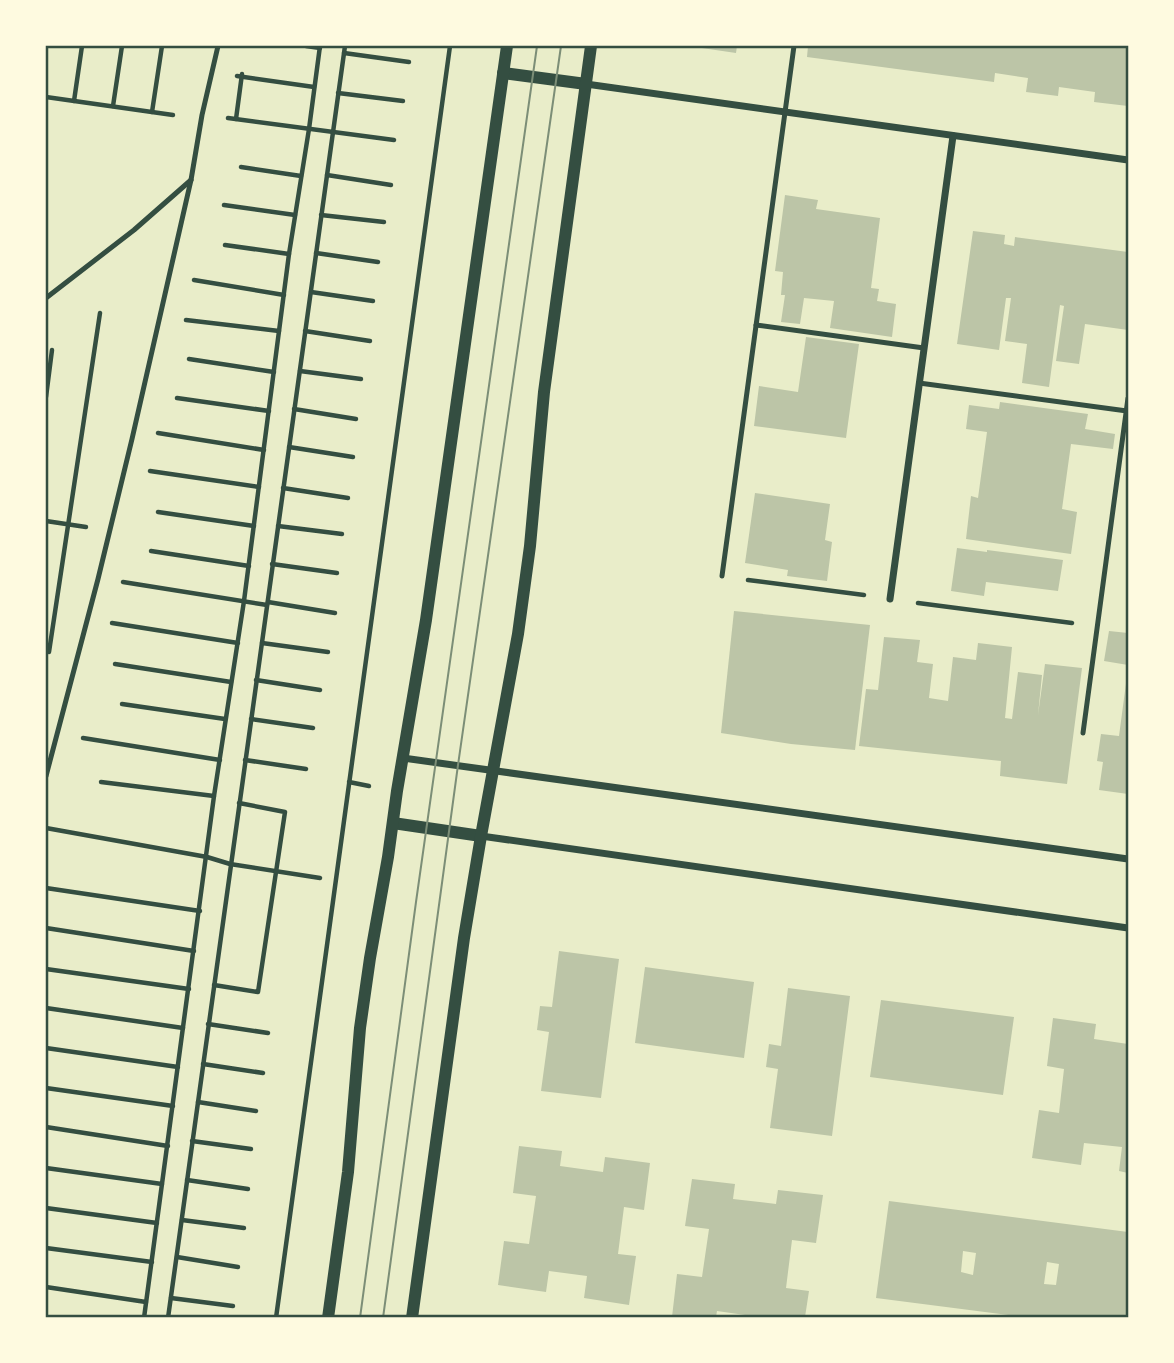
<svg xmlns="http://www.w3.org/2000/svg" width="1174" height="1363" font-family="Arial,sans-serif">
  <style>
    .building { fill: #bcc5a7; fill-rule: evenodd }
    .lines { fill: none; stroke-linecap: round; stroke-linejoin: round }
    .path { stroke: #344e41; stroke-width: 4.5 }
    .service { stroke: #344e41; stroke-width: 5 }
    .minor { stroke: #344e41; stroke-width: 7 }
    .tertiary { stroke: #344e41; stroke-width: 12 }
    .tram { stroke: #7c8e77; stroke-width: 2 }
    .neatline { fill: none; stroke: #344e41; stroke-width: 2.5 }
  </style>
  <rect width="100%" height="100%" fill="#e9edc9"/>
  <g class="building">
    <polygon points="695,46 737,46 736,53 695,47"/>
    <polygon points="808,46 1128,46 1128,106 1094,102 1095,92 1059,87 1058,96 1026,92 1028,78 995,73 994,82 807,57"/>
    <polygon points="785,195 818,200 816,209 880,218 871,288 879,289 877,301 896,304 892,337 830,328 834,301 804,298 800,324 781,322 785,295 781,295 783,272 775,271"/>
    <polygon points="973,231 1005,235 1004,244 1014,246 1015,237 1128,252 1128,330 1085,324 1079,364 1056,361 1064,306 1060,305 1049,387 1022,383 1027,344 1005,341 1011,298 1006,298 999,350 957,344"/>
    <polygon points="806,337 859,344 846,438 754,426 759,386 798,392"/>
    <polygon points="1000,402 1088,414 1085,429 1115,434 1113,449 1071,444 1062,509 1077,512 1071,554 966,539 971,496 978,498 987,432 966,429 969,405 999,409"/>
    <polygon points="755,493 830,504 825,540 832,542 827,581 787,576 788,570 745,563"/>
    <polygon points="957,548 987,552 987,550 1063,560 1058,591 986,582 984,596 951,591"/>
    <polygon points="734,611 870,625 855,750 791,744 721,733"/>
    <polygon points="1109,631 1128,633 1128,665 1104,661"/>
    <polygon points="884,637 920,640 917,662 933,664 929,698 948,701 953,657 976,660 978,643 1012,647 1005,718 1012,719 1018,672 1042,675 1038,715 1045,664 1082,668 1067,784 1000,776 1001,761 859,746 866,689 878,690"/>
    <polygon points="1127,676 1128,677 1128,794 1099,790 1103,762 1097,761 1101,734 1119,736"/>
    <polygon points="559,951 619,959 601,1098 541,1091 549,1032 537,1030 540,1006 552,1007"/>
    <polygon points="645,967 754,982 744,1058 635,1043"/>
    <polygon points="788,988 850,996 832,1136 770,1128 778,1069 766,1067 769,1044 781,1046"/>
    <polygon points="881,1000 1014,1017 1003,1095 870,1077"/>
    <polygon points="1053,1018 1096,1024 1094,1039 1128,1044 1128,1173 1119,1171 1122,1147 1084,1143 1081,1165 1032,1158 1039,1110 1059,1113 1064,1069 1047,1066"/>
    <polygon points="519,1146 562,1151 560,1166 603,1172 605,1157 650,1163 644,1210 624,1207 618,1254 636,1256 629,1305 584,1298 587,1276 549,1271 546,1292 498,1285 504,1241 529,1244 536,1196 513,1193"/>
    <polygon points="692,1179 735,1184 733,1199 776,1204 778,1190 823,1195 816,1243 792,1240 786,1288 809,1291 805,1317 759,1317 717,1311 716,1317 672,1317 677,1274 702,1277 709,1229 685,1226"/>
    <path d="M889,1201L1128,1232V1317H1024L876,1298ZM963,1251L976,1253L973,1275L961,1272ZM1047,1262L1059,1264L1056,1285L1044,1284Z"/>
  </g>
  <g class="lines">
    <g class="path">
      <polyline points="306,46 320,48"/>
      <polyline points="344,53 409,62"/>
      <polyline points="237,76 314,87"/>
      <polyline points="338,93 403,101"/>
      <polyline points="46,97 173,115"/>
      <polyline points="74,101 82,46"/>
      <polyline points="113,106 122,46"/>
      <polyline points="152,112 162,46"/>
      <polyline points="228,118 394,140"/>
      <polyline points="236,119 242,74"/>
      <polyline points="241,167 301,176"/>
      <polyline points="327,175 391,185"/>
      <polyline points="224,205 295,215"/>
      <polyline points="321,215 384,222"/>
      <polyline points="225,245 289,254"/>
      <polyline points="316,253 378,262"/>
      <polyline points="194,280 284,295"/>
      <polyline points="311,292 373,301"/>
      <polyline points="186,320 279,331"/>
      <polyline points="305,331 370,341"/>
      <polyline points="189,359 274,372"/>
      <polyline points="300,371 361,379"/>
      <polyline points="46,397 52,350"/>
      <polyline points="177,398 269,411"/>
      <polyline points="294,409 356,419"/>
      <polyline points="158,433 264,450"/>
      <polyline points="289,447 353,457"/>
      <polyline points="150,471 259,487"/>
      <polyline points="283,488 348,498"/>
      <polyline points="158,512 254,526"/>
      <polyline points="46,521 86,527"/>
      <polyline points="278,526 342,534"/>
      <polyline points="151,551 249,566"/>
      <polyline points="272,564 337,573"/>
      <polyline points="748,580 864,595"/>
      <polyline points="123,582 267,605"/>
      <polyline points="268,602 335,613"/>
      <polyline points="918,603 1072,623"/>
      <polyline points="112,623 238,643"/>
      <polyline points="262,643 328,652"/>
      <polyline points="49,652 100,313"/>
      <polyline points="115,664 231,682"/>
      <polyline points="256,680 320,690"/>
      <polyline points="122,704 225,719"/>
      <polyline points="251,719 313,728"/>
      <polyline points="83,738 220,760"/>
      <polyline points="245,760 306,769"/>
      <polyline points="101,782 214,796"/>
      <polyline points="349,782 369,786"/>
      <polyline points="46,828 207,857 230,864 320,878"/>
      <polyline points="46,888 200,911"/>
      <polyline points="46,928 194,951"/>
      <polyline points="46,969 189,989"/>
      <polyline points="214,985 258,992 285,812 239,803"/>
      <polyline points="46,1008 183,1028"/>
      <polyline points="208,1024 268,1033"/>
      <polyline points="46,1048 178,1067"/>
      <polyline points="203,1064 263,1073"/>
      <polyline points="46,1088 173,1106"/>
      <polyline points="198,1102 256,1111"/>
      <polyline points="46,1127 168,1146"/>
      <polyline points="192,1141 251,1149"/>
      <polyline points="46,1168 162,1184"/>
      <polyline points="187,1180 248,1189"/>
      <polyline points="46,1208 157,1223"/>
      <polyline points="182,1220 244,1228"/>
      <polyline points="46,1248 152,1262"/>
      <polyline points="177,1257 238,1267"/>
      <polyline points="46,1287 146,1302"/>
      <polyline points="171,1298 233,1306"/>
      <polyline points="144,1318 214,796 244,601 289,254 309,129 320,46"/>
      <polyline points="168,1318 345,46"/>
      <polyline points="276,1318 450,46"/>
    </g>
    <g class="service">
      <polyline points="46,298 134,230 191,180"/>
      <polyline points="756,325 924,348"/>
      <polyline points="919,383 1127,411"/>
      <polyline points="722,576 794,46"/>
      <polyline points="1083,733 1128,398"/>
      <polyline points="46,776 98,579 132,439 191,180 202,115 218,46"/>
    </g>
    <g class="minor">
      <polyline points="586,84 1128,160"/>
      <polyline points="890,599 953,136"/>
      <polyline points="403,758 1128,859"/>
      <polyline points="481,836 1128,928"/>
    </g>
    <g class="tertiary">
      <polyline points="503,73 586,84"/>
      <polyline points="393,823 481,836"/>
      <polyline points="328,1318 348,1172 360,1028 370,958 388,857 397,791 426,620 507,46"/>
      <polyline points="412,1318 464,938 481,836 518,634 530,546 544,392 591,46"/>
    </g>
    <g class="tram">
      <polyline points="360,1318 416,902 537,46"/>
      <polyline points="383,1318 458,765 561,46"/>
    </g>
  </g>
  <rect width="1174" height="1363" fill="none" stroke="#fefae0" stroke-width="94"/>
  <rect x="47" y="47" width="1080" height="1269" class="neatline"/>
</svg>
